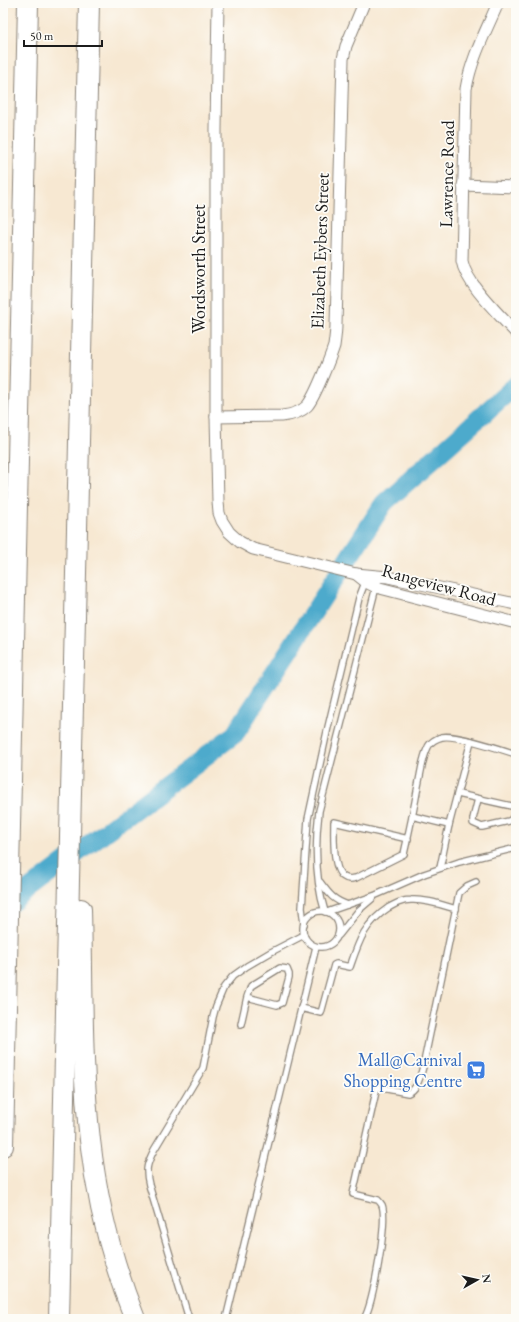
<svg xmlns="http://www.w3.org/2000/svg" width="519" height="1322" font-family="'EB Garamond',serif">
  <style>
    .lines { fill: none; stroke-linecap: round; stroke-linejoin: round }
    .river { stroke: #4eaacc; stroke-width: 19 }
    .service-casing { stroke: #8a8277; stroke-width: 8 }
    .minor-casing { stroke: #8a8277; stroke-width: 13 }
    .motorway-casing { stroke: #8a8277; stroke-width: 22 }
    .service { stroke: #fff; stroke-width: 5.5 }
    .minor { stroke: #fff; stroke-width: 11 }
    .motorway { stroke: #fff; stroke-width: 20 }
    .labels { text-anchor: middle; stroke-width: 3.5; stroke-linejoin: round; paint-order: stroke }
    .street-label { font-size: 18px; fill: #1c1c1c; stroke: #fdfcf7 }
    .shop-label { font-size: 18px; fill: #366cbe; stroke: #fdfcf7; text-anchor: end }
  </style>
  <rect width="100%" height="100%" fill="#fdfcf7"/>
  <filter id="ink" filterUnits="userSpaceOnUse"><feTurbulence type="fractalNoise" baseFrequency=".025" numOctaves="2"/><feDisplacementMap in="SourceGraphic" scale="8" xChannelSelector="R" yChannelSelector="G"/><feConvolveMatrix kernelMatrix="1 2 1 2 8 2 1 2 1" color-interpolation-filters="sRGB"/></filter>
  <filter id="wash" filterUnits="userSpaceOnUse"><feTurbulence type="fractalNoise" baseFrequency=".012" numOctaves="4" result="noise"/><feDisplacementMap in="SourceGraphic" scale="16" xChannelSelector="R" yChannelSelector="G"/><feGaussianBlur stdDeviation="0.9" result="paint"/><feColorMatrix in="noise" values="0 0 0 0 0 0 0 0 0 0 0 0 0 0 0 0 0 1.4 0 .05"/><feComposite in="paint" operator="in"/></filter>
  <g filter="url(#wash)">
    <rect width="100%" height="100%" fill="#f7e8d2"/>
    <g class="lines">
      <polyline class="river" points="3,909 235,734 384,503 516,385"/>
    </g>
  </g>
  <g filter="url(#ink)">
    <g class="lines">
      <defs>
        <g id="service">
          <polyline points="458,794 516,807"/>
          <polyline points="478,799 473,819 473,823 482,827 509,821 512,819 516,811"/>
          <polyline points="412,816 449,825"/>
          <path d="M408,839L334,822C334,835 332,871 344,877C348,880 352,879 356,878L404,854C409,832 414,809 418,786C421,773 422,759 428,747C430,742 437,738 442,737C456,734 500,749 516,754"/>
          <polyline points="440,868 449,825 471,741"/>
          <path d="M320,882C329,894 333,900 348,905"/>
          <circle cx="321" cy="929" r="18"/>
          <path d="M325,912C315,880 315,844 319,811L376,587L380,576"/>
          <polyline points="327,912 376,895 424,874 459,862 516,848"/>
          <polyline points="304,924 302,908 308,819 328,727 359,598 366,580"/>
          <polyline points="339,935 359,910 373,898"/>
          <path d="M301,1008L321,1013L334,965L336,964L350,967C359,941 364,924 388,908C395,904 402,900 411,900C426,899 442,905 456,909"/>
          <polyline points="241,1024 247,997 251,986 280,968 287,969 289,974 289,977 282,1003 277,1005 247,997"/>
          <path d="M189,1319L149,1185C145,1169 147,1164 154,1150L203,1068L213,1017L216,1006L224,987L233,976L247,966L271,952L304,935"/>
          <polyline points="226,1319 316,947"/>
          <path d="M364,1319C373,1304 388,1221 382,1205C380,1202 380,1202 378,1200L353,1194L377,1087L408,1093C418,1089 420,1076 423,1067L459,893L467,886L476,882"/>
        </g>
        <g id="minor">
          <polyline points="218,3 216,129 216,417 218,502 219,513 222,521 229,532 240,542 253,549 356,574 388,577 516,604"/>
          <path d="M498,3C486,31 471,59 466,89L462,261C466,284 500,315 516,333"/>
          <polyline points="463,185 516,187"/>
          <path d="M216,417L282,416C291,415 300,413 307,406C315,397 330,358 334,346C335,339 336,332 336,325L343,59L346,46L364,3"/>
          <polyline points="356,574 366,582 376,587 516,623"/>
        </g>
        <g id="motorway">
          <path d="M81,909C83,985 81,1063 90,1140C97,1201 112,1262 135,1319"/>
          <polyline points="3,1146 28,3"/>
          <polyline points="59,1319 89,3"/>
        </g>
      </defs>
      <use href="#service" class="service-casing"/>
      <use href="#minor" class="minor-casing"/>
      <use href="#motorway" class="motorway-casing"/>
      <use href="#service" class="service"/>
      <use href="#minor" class="minor"/>
      <use href="#motorway" class="motorway"/>
    </g>
  </g>
  <defs>
    <symbol id="supermarket-square" viewBox="-11 -11 22 22"><rect x="-9" y="-9" width="18" height="18" rx="4" fill="#3f7fe0" stroke="#fdfcf7"/><path d="M-6-5.5h2.5l.6 2H6L4.5 2H-2.5L-4.4-4H-6ZM-1.5 3.2a1.3 1.3 0 1 0 .1 0ZM3 3.2a1.3 1.3 0 1 0 .1 0Z" fill="#fff"/></symbol>
  </defs>
  <g fill-rule="evenodd">
    <use href="#supermarket-square" x="465" y="1059" width="22" height="22"/>
  </g>
  <g class="labels">
    <g class="street-label">
      <text transform="translate(447 174) rotate(-89)" y="6">Lawrence Road</text>
      <text transform="translate(320 251) rotate(-88)" y="6">Elizabeth Eybers Street</text>
      <text transform="translate(199 269) rotate(-90)" y="6">Wordsworth Street</text>
      <text transform="translate(439 585) rotate(15)" y="6">Rangeview Road</text>
    </g>
    <g class="shop-label">
      <text x="462" y="1066">Mall@Carnival<tspan x="462" dy="21">Shopping Centre</tspan></text>
    </g>
  </g>
  <rect width="519" height="1322" fill="none" stroke="#fdfcf7" stroke-width="16"/>
  <g transform="translate(477 1280) rotate(82)" stroke="#fdfcf7" stroke-width="3" paint-order="stroke">
  <path d="M0-3L7 15L0 10L-7 15Z" fill="#1c1c1c"/>
  <text y="-6" font-size="11" font-weight="bold" text-anchor="middle" fill="#1c1c1c">N</text>
  </g>
  <path d="M24 40v6h78v-6" fill="none" stroke="#1c1c1c" stroke-width="2"/>
  <text x="30" y="40" font-size="12" fill="#1c1c1c" stroke="#fdfcf7" stroke-width="3" paint-order="stroke">50 m</text>
</svg>
